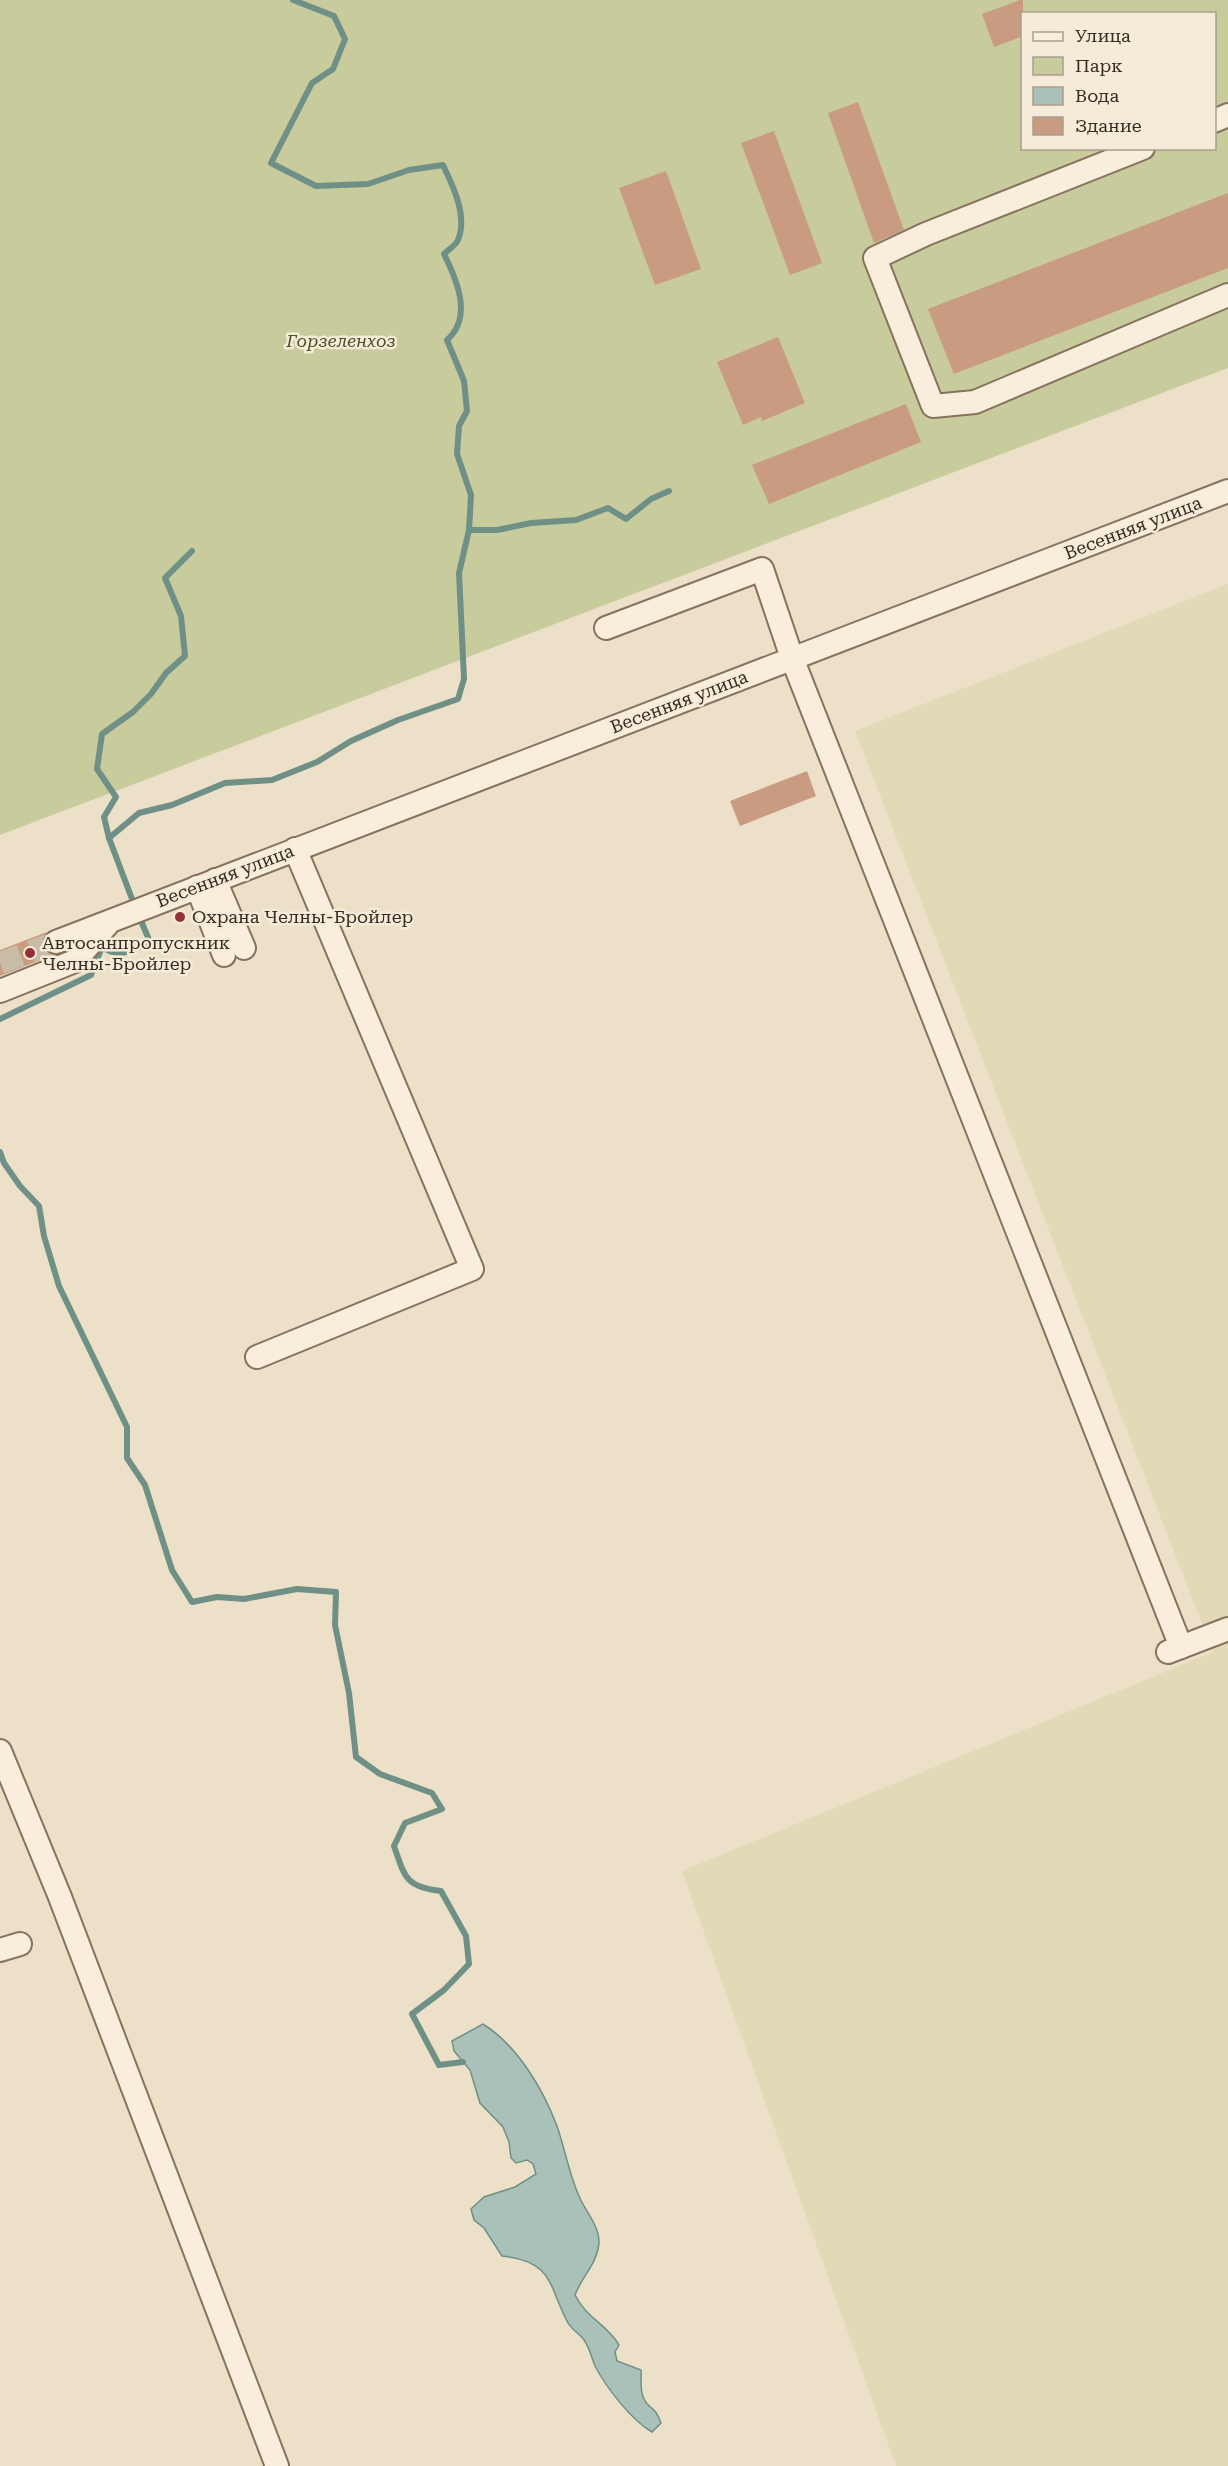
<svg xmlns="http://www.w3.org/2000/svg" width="1228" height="2466" font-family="'Roboto Serif',serif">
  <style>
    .farmland { fill: #e2d9b6 }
    .green { fill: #c8cb9c; fill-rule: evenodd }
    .water { fill: #a9c1b9; stroke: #6f9086; stroke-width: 1.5 }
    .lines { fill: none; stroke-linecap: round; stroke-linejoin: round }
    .stream { stroke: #6f9086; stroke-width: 6 }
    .building { fill: #c99b80 }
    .minor-tunnel { stroke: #c9bca7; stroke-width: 22; stroke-dasharray: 22 11; stroke-linecap: butt }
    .minor-casing { stroke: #88725e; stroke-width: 26 }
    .minor { stroke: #f8eedb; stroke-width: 22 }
    .poi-dot { fill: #953036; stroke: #f5ebd8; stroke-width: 2 }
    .labels { text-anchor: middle; stroke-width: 5; stroke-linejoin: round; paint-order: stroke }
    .park-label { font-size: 18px; font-style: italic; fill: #4c5528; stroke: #f5ebd8 }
    .street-label { font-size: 18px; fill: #392b21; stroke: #f5ebd8 }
    .poi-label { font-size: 18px; fill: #392b21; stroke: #f5ebd8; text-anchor: start }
  </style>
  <rect width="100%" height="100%" fill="#ede0c8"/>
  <polygon class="farmland" points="1228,584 1228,2466 896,2466 682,1871 1213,1652 855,731"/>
  <path class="green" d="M0,0H1228V368L0,835ZM1022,14H1214V148H1022Z"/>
  <path class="water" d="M483,2024C517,2045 543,2089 557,2126C565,2149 569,2174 579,2196C585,2211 599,2225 599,2242C598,2263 582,2276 575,2295C587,2319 608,2325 619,2345L615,2352L617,2361L641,2370C642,2380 639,2389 644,2399C649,2410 655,2405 661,2423L652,2432C631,2420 606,2387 595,2366C591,2357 590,2348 584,2340C580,2334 572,2330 568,2323C548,2286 555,2262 502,2256L484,2228L474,2220L471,2209L484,2197L515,2187L536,2174L533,2164L527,2160L516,2163L511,2158L509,2142L503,2127L480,2103L470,2070L454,2051L452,2041Z"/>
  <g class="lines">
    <g class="stream">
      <polyline points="469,530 497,530 531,523 576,520 608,508 626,519 651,499 669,491"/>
      <path d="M109,838L139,813L172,805L225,783L272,780L317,762L351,741L398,720L458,699L464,679L459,573L469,530L471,495L457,454L459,426L467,411L464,381L447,340C473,317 457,280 444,254C448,250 456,245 458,240C468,216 453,186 443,165L409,170L368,184L316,186L271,163L312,83L333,69L345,39L334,16L293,0"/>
      <polyline points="135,907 109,838 104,817 116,797 97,769 102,734 133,712 151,694 166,673 185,656 181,616 165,578 192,551"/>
      <path d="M0,1019L91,975L102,947C119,959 133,950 150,942L139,916"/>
      <path d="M0,1152L4,1163L20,1186L39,1206L44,1236L59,1286L127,1427V1458L145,1485L172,1570L192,1602L217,1597L244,1599L297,1589L336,1592L335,1625L349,1693L356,1757L380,1774L432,1793L442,1809L405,1823L394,1846C405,1878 406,1887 441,1891L466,1936L469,1964L444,1990L412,2014L439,2065L463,2062"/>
    </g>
  </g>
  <g class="building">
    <polygon points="1020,0 1023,0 1023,36 994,47 982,14"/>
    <polygon points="858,102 904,230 874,243 828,113"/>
    <polygon points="774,131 822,263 790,275 741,143"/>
    <polygon points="666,171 701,269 655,285 619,188"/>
    <polygon points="1228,193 1228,268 954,374 928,309"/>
    <polygon points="778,337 805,403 762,421 761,417 743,425 717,362"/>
    <polygon points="906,404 921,442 769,504 752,465"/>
    <polygon points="807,771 816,796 740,826 730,801"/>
    <polygon points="47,932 43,939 43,946 47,952 53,955 0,976 0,950"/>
  </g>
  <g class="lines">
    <polyline class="minor-tunnel" points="0,963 56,942"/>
    <defs>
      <g id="minor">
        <polyline points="1214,121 1228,115"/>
        <polyline points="1143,148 926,234 875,258 933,406 975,402 1228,295"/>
        <polyline points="606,628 762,569 792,658 1181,1647"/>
        <polyline points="215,880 244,948"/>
        <polyline points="197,887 224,955"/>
        <polyline points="56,942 1228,491"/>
        <polyline points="0,991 75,961 108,924"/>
        <polyline points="257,1357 472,1269 295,849"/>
        <polyline points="1168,1652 1228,1629"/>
        <polyline points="0,1751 60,1897 277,2466"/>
        <polyline points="0,1950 20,1944"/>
      </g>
    </defs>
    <use href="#minor" class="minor-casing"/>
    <use href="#minor" class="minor"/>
  </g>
  <g class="poi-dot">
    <circle cx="180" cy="917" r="6"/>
    <circle cx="30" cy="953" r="6"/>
  </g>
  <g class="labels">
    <g class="park-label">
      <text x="341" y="347">Горзеленхоз</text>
    </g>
    <g class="street-label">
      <text transform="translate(1133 528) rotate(-21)" y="6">Весенняя улица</text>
      <text transform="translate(679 702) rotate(-21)" y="6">Весенняя улица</text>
      <text transform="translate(225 876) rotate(-21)" y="6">Весенняя улица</text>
    </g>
    <g class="poi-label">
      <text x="192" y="923">Охрана Челны-Бройлер</text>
      <text x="42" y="949">Автосанпропускник<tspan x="42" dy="21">Челны-Бройлер</tspan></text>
    </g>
  </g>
  <rect x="1021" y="12" width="195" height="138" fill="#f5ebd8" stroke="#aa9e8f" stroke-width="1.5"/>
  <rect x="1033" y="32" width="30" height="9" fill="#f8eedb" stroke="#aa9e8f" stroke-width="1.5"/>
  <text x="1075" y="42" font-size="18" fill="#392b21">Улица</text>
  <rect x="1033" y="57" width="30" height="18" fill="#c8cb9c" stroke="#aa9e8f" stroke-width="1.5"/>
  <text x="1075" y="72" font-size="18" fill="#392b21">Парк</text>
  <rect x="1033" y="87" width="30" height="18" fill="#a9c1b9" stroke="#aa9e8f" stroke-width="1.5"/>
  <text x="1075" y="102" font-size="18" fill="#392b21">Вода</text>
  <rect x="1033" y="117" width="30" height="18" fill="#c99b80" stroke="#aa9e8f" stroke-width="1.5"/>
  <text x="1075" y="132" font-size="18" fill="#392b21">Здание</text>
</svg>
